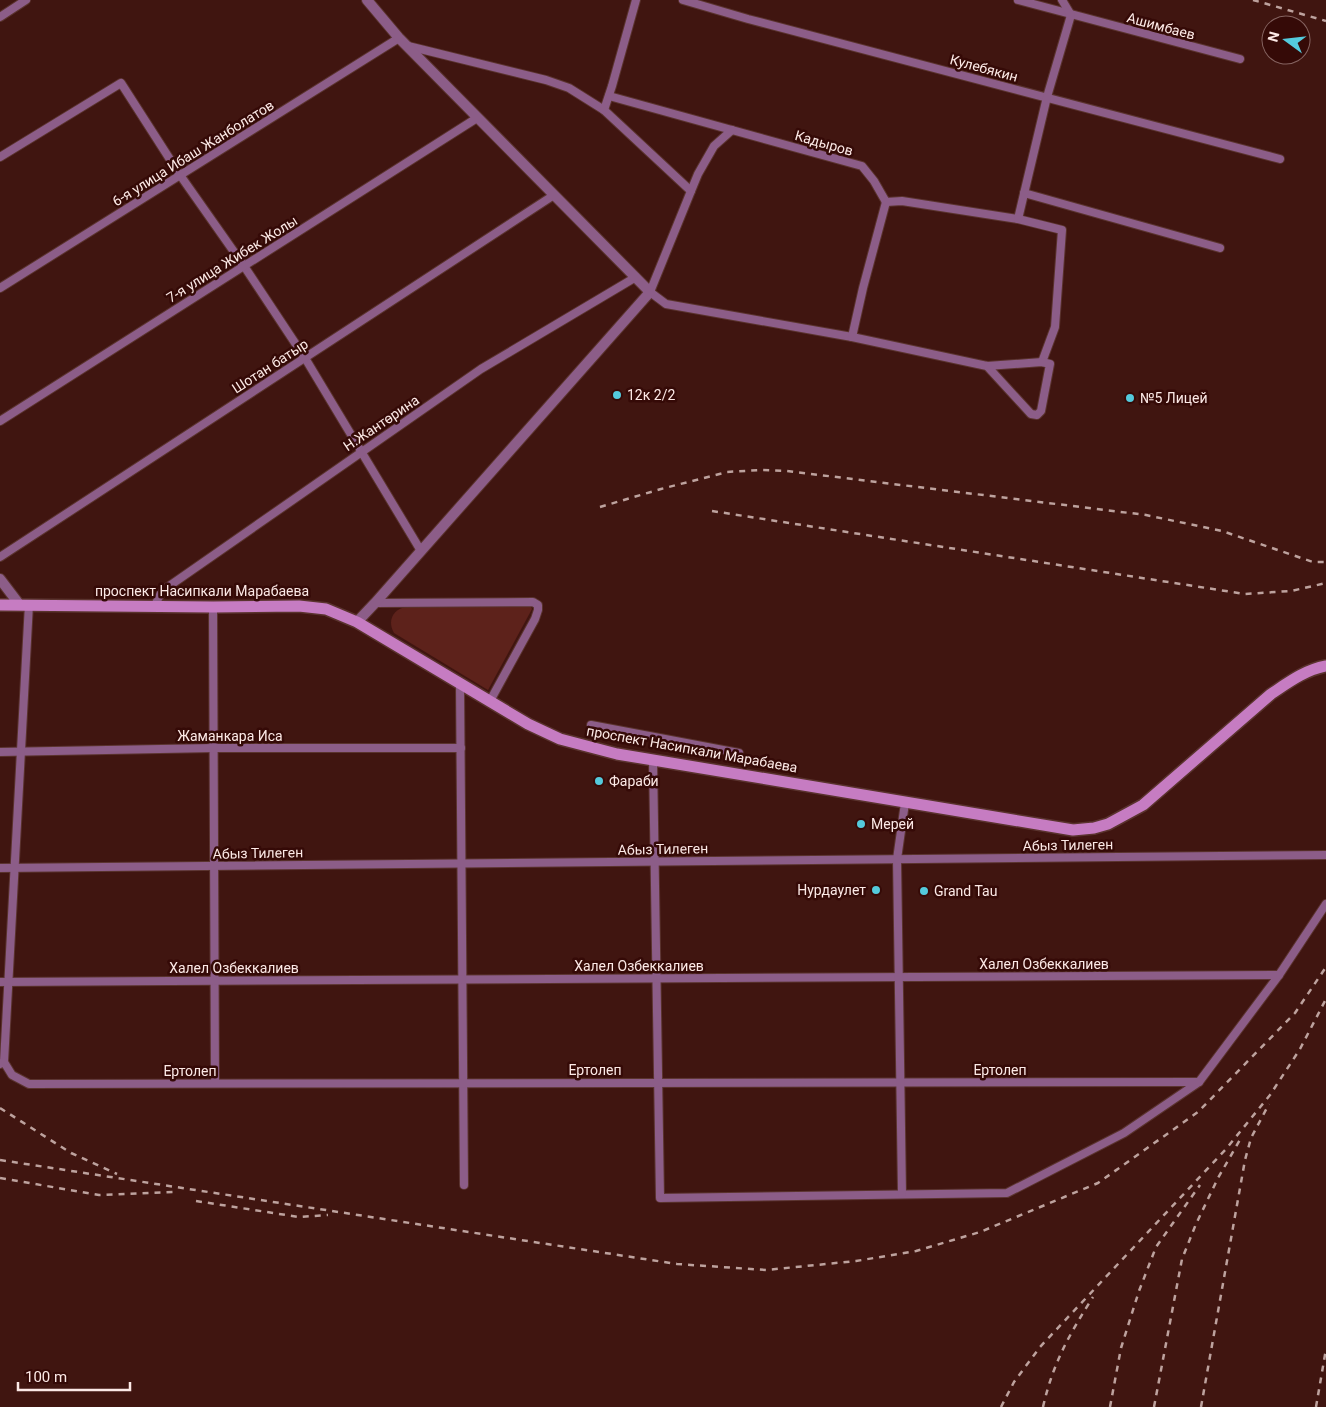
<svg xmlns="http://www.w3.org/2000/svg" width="1326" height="1407" font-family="Roboto,sans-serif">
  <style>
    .green { fill: #5d221b }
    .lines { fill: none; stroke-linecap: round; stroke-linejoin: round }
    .minor-casing { stroke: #5a332e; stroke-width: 10 }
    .tertiary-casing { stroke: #5a332e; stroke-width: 12 }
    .secondary-casing { stroke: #5a332e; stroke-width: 14 }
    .minor { stroke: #8c5d88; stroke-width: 8 }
    .tertiary { stroke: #8c5d88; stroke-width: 10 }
    .secondary { stroke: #c67cc2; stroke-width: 11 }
    .rail { stroke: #bda29e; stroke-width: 2.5; stroke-dasharray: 6 6; stroke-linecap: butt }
    .poi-dot { fill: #54cadc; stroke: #350a07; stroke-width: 2 }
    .labels { text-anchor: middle; stroke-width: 5; stroke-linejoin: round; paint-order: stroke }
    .street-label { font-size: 14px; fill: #fce9e6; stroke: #350a07 }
    .poi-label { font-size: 14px; fill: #fce9e6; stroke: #350a07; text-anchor: start }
  </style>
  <rect width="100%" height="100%" fill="#401510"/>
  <path class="green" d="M406,607H531L532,609L488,690L394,633C387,621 393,609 406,607Z"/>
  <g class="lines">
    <defs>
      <g id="minor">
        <polyline points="683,0 748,19 1280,159"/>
        <polyline points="1018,0 1240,59"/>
        <polyline points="0,17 26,0"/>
        <polyline points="408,46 546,80 569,88 604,110 691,191 650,292 666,304 852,337 863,288 886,202"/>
        <polyline points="609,96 862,166 874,181 886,202 902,201 1018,219 1062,230 1055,327 1042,362"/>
        <polyline points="604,110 612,86 636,0"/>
        <polyline points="0,157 121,83 180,175 244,266 305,358 421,551"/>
        <polyline points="691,191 698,174 714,146 732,130"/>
        <polyline points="1024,193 1220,248"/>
        <polyline points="1018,219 1047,97 1071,15 1062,0"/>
        <polyline points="0,288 399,38"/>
        <polyline points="852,337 987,366 1042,362 1050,364 1041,411 1037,415 1031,414 987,366"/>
        <polyline points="0,421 477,118"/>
        <polyline points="0,557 554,195"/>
        <polyline points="375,603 533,602 538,605 538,610 535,619 490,701"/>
        <polyline points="154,607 162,591 481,369 636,277"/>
        <polyline points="213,607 215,1083"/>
        <polyline points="460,684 464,1185"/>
        <polyline points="591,725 739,753"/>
        <polyline points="0,752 214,748 461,748"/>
        <polyline points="653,760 660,1198 1007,1193 1124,1133 1199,1082 1279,975 1326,904"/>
        <polyline points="0,868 1326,855"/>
        <polyline points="0,982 1279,975"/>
        <polyline points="4,1062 29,604"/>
        <polyline points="0,1064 4,1062 12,1075 29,1084 1199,1082"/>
        <polyline points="902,1194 897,859 905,803"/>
      </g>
      <g id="tertiary">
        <polyline points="0,579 19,604"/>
        <polyline points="357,622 375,603 650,292 399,38 367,0"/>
      </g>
      <path id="secondary" d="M0,605L213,607L299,606L326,609L357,622L528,724L560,739L617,754L1073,830L1094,828L1108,824L1143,805L1271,694C1289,682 1305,670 1326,666"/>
    </defs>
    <use href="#minor" class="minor-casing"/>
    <use href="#tertiary" class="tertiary-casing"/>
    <use href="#secondary" class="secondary-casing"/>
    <use href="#minor" class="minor"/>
    <use href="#tertiary" class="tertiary"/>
    <use href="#secondary" class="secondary"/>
    <g class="rail">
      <polyline points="1253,0 1326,21"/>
      <polyline points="600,507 661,489 727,472 760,470 787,471 1146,515 1222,531 1313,562 1326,562"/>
      <polyline points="712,511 1245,594 1291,591 1326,583"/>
      <polyline points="0,1108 71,1153 117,1174"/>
      <polyline points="0,1160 677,1264 766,1270 856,1261 916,1251 980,1232 1098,1183 1198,1112 1295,1013 1326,967"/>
      <polyline points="0,1178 99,1195 174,1192"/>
      <polyline points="196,1201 299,1217 328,1215"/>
      <polyline points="1001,1407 1014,1382 1040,1347 1226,1149 1270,1095 1300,1049 1326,999"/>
      <path d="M1043,1407C1053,1363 1069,1335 1093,1297"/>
      <polyline points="1110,1407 1121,1348 1139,1291 1156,1247 1200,1185"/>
      <polyline points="1154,1407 1182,1259 1196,1224 1218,1178 1241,1138"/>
      <polyline points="1201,1407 1245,1160 1251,1138 1269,1104"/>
      <polyline points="1316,1407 1326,1349"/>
    </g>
  </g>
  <g class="poi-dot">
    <circle cx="617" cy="395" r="5"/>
    <circle cx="1130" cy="398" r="5"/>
    <circle cx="599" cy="781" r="5"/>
    <circle cx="861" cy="824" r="5"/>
    <circle cx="876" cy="890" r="5"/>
    <circle cx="924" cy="891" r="5"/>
  </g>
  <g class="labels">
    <g class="street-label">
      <text transform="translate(1161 26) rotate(15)" y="5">Ашимбаев</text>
      <text transform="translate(984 68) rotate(15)" y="5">Кулебякин</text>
      <text transform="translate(824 143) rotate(16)" y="5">Кадыров</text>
      <text transform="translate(193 153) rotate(-32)" y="5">6-я улица Ибаш Жанболатов</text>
      <text transform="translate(232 259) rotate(-32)" y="5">7-я улица Жибек Жолы</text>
      <text transform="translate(270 366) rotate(-33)" y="5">Шотан батыр</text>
      <text transform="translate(381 423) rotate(-34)" y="5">Н.Жантөрина</text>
      <text x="202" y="596">проспект Насипкали Марабаева</text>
      <text x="230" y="741">Жаманкара Иса</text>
      <text transform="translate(692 749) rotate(10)" y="5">проспект Насипкали Марабаева</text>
      <text transform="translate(1068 845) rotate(-1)" y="5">Абыз Тилеген</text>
      <text transform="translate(663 849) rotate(-1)" y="5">Абыз Тилеген</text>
      <text transform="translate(258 853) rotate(-1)" y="5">Абыз Тилеген</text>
      <text x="1044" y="969">Халел Озбеккалиев</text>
      <text x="639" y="971">Халел Озбеккалиев</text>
      <text x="234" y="973">Халел Озбеккалиев</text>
      <text x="595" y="1075">Ертолеп</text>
      <text x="1000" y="1075">Ертолеп</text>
      <text x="190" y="1076">Ертолеп</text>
    </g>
    <g class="poi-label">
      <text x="627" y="400">12к 2/2</text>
      <text x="1140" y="403">№5 Лицей</text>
      <text x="609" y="786">Фараби</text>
      <text x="871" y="829">Мерей</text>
      <text x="866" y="895" text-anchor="end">Нурдаулет</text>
      <text x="934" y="896">Grand Tau</text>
    </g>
  </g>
  <g transform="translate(1286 40) rotate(285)"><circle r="24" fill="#350a07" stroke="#856360"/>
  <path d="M0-4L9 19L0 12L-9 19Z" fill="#54cadc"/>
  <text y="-8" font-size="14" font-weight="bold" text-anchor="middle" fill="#fce9e6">N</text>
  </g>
  <path d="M18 1382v8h112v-8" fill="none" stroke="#fce9e6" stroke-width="2.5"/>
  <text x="25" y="1382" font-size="15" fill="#fce9e6" stroke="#350a07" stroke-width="4" paint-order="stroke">100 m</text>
</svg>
